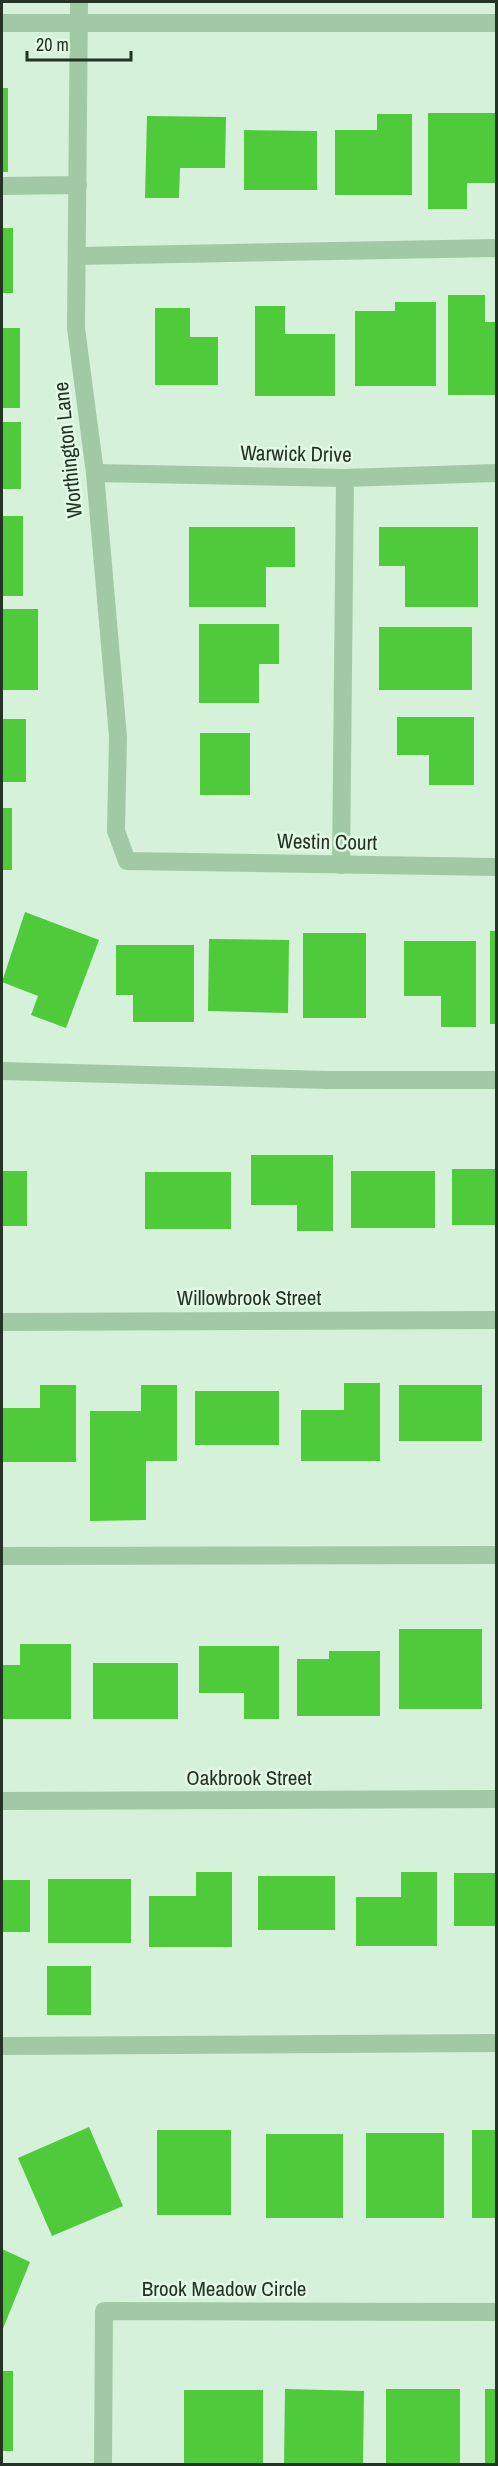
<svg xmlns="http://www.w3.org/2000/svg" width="498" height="2466" font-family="'Archivo Narrow',sans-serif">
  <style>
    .building { fill: #4eca3b }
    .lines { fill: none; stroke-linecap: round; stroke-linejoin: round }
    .minor { stroke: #a2c9a5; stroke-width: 18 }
    .labels { text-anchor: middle; stroke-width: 5; stroke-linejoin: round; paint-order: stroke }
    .street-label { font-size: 21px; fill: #253324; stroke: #e1f9e5 }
  </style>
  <rect width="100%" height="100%" fill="#d5f1da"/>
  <g class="building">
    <rect x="2" y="88" width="6" height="84"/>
    <polygon points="428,113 496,113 496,183 467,183 467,209 428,209"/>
    <polygon points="377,114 412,114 412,195 335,195 335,130 377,130"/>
    <polygon points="147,116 226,117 225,168 180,168 179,198 145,198"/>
    <polygon points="244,130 317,131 317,190 244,190"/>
    <rect x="2" y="228" width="11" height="65"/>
    <polygon points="448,295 485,295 485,322 496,322 496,395 448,395"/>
    <polygon points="395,302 436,302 436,386 355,386 355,311 395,311"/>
    <polygon points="255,306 285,306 285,334 335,334 335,396 255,396"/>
    <polygon points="155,308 190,308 190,337 218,337 218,385 155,385"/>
    <rect x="2" y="328" width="18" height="80"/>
    <rect x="2" y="422" width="19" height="67"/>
    <rect x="2" y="516" width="21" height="80"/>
    <polygon points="189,527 295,527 295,567 266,567 266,607 189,607"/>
    <polygon points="379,527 478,527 478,607 405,607 405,566 379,566"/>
    <rect x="2" y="609" width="36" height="81"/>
    <polygon points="199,624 279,624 279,664 259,664 259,703 199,703"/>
    <rect x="379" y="627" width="93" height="63"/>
    <polygon points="397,717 474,717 474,785 429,785 429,755 397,755"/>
    <rect x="2" y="719" width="24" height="63"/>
    <rect x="200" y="733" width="50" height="62"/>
    <rect x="2" y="808" width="10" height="62"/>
    <polygon points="25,912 99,940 66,1028 31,1015 38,996 2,982"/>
    <rect x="490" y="931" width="6" height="93"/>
    <rect x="303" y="933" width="63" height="85"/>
    <polygon points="209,939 289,940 288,1013 208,1011"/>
    <polygon points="404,941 476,941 476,1027 441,1027 441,996 404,996"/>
    <polygon points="116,945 194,945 194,1022 133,1022 133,995 116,995"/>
    <polygon points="251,1155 333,1155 333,1231 297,1231 297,1205 251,1205"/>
    <rect x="452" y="1169" width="44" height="56"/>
    <rect x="2" y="1171" width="25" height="55"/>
    <rect x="351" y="1171" width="84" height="57"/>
    <rect x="145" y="1172" width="86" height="57"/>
    <polygon points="344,1383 380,1383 380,1461 301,1461 301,1410 344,1410"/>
    <polygon points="40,1385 76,1385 76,1462 2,1462 2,1408 40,1408"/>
    <polygon points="141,1385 177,1385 177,1461 146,1461 146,1520 90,1521 90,1411 141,1411"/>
    <rect x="399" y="1385" width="83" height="56"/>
    <rect x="195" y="1391" width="84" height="54"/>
    <rect x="399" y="1629" width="83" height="80"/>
    <polygon points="20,1644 71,1644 71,1719 2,1719 2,1665 20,1665"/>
    <polygon points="199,1646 279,1646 279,1719 244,1719 244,1693 199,1693"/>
    <polygon points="329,1651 380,1651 380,1716 297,1716 297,1659 329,1659"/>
    <rect x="93" y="1663" width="85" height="56"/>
    <polygon points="196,1872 232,1872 232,1947 149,1947 149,1896 196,1896"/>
    <polygon points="401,1872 437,1872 437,1946 356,1946 356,1897 401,1897"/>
    <rect x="454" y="1873" width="42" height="53"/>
    <rect x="258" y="1876" width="77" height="54"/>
    <rect x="48" y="1879" width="83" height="64"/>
    <rect x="2" y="1880" width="28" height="52"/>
    <rect x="47" y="1966" width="44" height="49"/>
    <polygon points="89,2127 123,2206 52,2236 18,2158"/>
    <rect x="157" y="2130" width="74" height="85"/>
    <rect x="472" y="2130" width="24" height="88"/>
    <rect x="366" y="2133" width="78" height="85"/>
    <rect x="266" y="2134" width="77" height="84"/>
    <polygon points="2,2249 30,2262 2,2331"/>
    <rect x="2" y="2371" width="11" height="80"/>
    <polygon points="285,2389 364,2391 363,2464 284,2464"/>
    <rect x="386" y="2389" width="74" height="75"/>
    <rect x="485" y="2389" width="11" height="75"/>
    <rect x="184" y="2390" width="79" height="74"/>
  </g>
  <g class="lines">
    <g class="minor">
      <polyline points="79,2 76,328 95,473 118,737 116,831 127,861 496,867"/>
      <polyline points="2,23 496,23"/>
      <polyline points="2,186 78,185"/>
      <polyline points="77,256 496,248"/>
      <polyline points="95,473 345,478 496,473"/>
      <polyline points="341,865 345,478"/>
      <polyline points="2,1071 328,1080 496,1080"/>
      <polyline points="2,1322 496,1320"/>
      <polyline points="2,1556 496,1555"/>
      <polyline points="2,1801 496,1799"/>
      <polyline points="2,2046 496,2043"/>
      <polyline points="103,2464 104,2311 496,2312"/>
    </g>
  </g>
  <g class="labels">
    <g class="street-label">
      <text transform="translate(68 450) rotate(-96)" y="7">Worthington Lane</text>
      <text transform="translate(296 454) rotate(1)" y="7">Warwick Drive</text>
      <text transform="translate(327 842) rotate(1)" y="7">Westin Court</text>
      <text x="249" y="1305">Willowbrook Street</text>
      <text x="249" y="1785">Oakbrook Street</text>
      <text x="224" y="2296">Brook Meadow Circle</text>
    </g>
  </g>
  <rect width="498" height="2466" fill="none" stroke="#253324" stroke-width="6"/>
  <path d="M27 51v9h104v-9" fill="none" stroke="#253324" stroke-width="3"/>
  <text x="36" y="51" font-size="18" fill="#253324" stroke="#e1f9e5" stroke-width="4.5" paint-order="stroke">20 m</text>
</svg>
